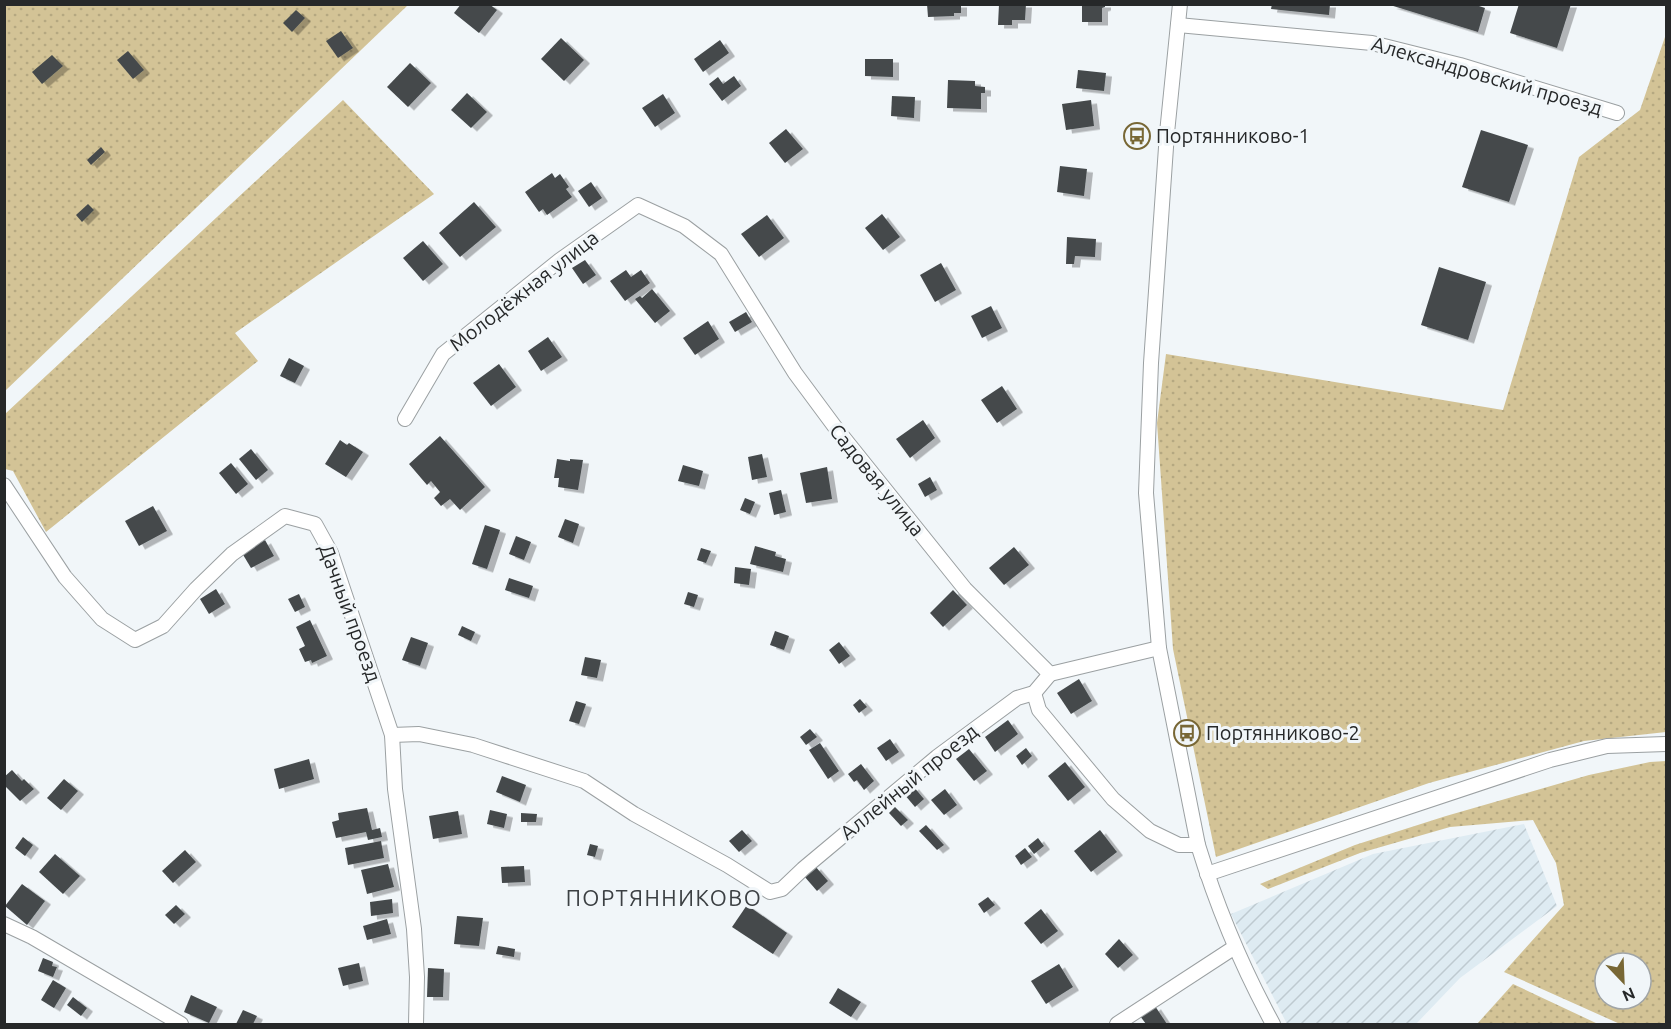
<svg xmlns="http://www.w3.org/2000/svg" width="1671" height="1029" font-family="Ubuntu,sans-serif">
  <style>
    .industrial { fill: url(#industrial-furrows) }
    .grass { fill: url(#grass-dots); fill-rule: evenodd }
    .building { fill: #454a4c; filter: url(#shadow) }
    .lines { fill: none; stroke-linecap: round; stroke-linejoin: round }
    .minor-casing { stroke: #9ba0a2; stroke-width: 16 }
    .minor { stroke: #fff; stroke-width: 14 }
    .labels { text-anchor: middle; stroke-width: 6; stroke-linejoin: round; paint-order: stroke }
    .street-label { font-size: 20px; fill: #262829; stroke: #f1f6f9 }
    .poi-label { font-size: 20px; fill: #262829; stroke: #f1f6f9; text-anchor: start }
    .quarter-label { font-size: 22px; letter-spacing: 1.5px; fill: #3c4043; stroke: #f1f6f9 }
  </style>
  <defs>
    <pattern id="industrial-furrows" width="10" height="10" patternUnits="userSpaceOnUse" patternTransform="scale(1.5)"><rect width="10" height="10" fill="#deebf2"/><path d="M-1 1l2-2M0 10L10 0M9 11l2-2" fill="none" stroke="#becad0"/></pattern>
    <pattern id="grass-dots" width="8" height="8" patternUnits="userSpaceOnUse" patternTransform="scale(1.5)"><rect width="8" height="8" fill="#d3c396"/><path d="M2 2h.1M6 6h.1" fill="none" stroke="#b5a881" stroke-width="1.8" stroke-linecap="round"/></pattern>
    <filter id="shadow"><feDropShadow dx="6" dy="3.5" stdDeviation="0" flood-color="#0004"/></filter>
  </defs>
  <rect width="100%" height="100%" fill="#f1f6f9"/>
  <polygon class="industrial" points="1524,824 1557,906 1460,978 1416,1024 1287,1024 1231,914 1373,854"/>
  <g class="grass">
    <polygon points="5,5 408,5 5,391"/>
    <polygon points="1666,34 1666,732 1584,741 1429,783 1216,857 1173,649 1157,423 1166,354 1503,410 1579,157 1640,110"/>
    <polygon points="343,100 434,194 235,333 258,361 46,532 13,471 5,469 5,414"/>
    <path d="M1666,761V1024H1620L1504,972L1564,905L1556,863L1533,820L1450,827L1360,853L1268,889L1260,884L1355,845L1446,816L1589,775L1650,762ZM1605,963H1641V999H1605Z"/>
    <polygon points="1513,984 1598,1024 1477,1024"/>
  </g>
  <g class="building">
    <polygon points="461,4 489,4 497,10 479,33 454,13"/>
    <polygon points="927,4 961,4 961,13 954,13 954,16 928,17"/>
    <polygon points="999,4 1026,4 1025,20 1012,20 1012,25 998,25"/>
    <polygon points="1082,4 1105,4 1105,7 1102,8 1102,22 1082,22"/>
    <polygon points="1272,4 1330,4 1329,15 1271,9"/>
    <polygon points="1473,4 1485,8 1478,32 1390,5"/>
    <polygon points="1519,4 1571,4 1557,48 1510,33"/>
    <polygon points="296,10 305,18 292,32 283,23"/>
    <polygon points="341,31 353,48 338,58 326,41"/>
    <polygon points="561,38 584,60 564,81 541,59"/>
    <polygon points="720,40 729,53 703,72 694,59"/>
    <polygon points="128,51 144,70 133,79 117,60"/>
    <polygon points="52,55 63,66 42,84 32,72"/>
    <polygon points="865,59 893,59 893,77 865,76"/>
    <polygon points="410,63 431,83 408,107 387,87"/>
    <polygon points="1078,70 1106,73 1104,91 1076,88"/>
    <polygon points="734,76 741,86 722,101 709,84 718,77 723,84"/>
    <polygon points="948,80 975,81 975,86 985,87 985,93 981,93 981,109 947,108"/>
    <polygon points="467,93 487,112 471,128 451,110"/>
    <polygon points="663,94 675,113 655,127 642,108"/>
    <polygon points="892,96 915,97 914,118 891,116"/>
    <polygon points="1091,100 1094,126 1066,130 1062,104"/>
    <polygon points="786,129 803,149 785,163 769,143"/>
    <polygon points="1481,130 1528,145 1509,202 1462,187"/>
    <polygon points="101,147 105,152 91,165 87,160"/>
    <polygon points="1060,166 1087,169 1084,196 1057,192"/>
    <polygon points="552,173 555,178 560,174 569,187 566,189 572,197 547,215 543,209 539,212 525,192"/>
    <polygon points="591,182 602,198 589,207 578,191"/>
    <polygon points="474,202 496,227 460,257 439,233"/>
    <polygon points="88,204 94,210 82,222 76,215"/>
    <polygon points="882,214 900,237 883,250 865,228"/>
    <polygon points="767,215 784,238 759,257 741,234"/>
    <polygon points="1067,237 1096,239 1095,257 1075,256 1074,264 1066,264"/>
    <polygon points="423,241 443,264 423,281 403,258"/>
    <polygon points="585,260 596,275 583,284 572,268"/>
    <polygon points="941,263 956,290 935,302 920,275"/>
    <polygon points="1439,267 1486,282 1468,340 1421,325"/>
    <polygon points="626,270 631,277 641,270 650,283 625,301 610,281"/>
    <polygon points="652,289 670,311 655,323 635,299 640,296 642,298"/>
    <polygon points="991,306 1002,328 982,338 971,316"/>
    <polygon points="746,312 752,322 735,332 729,322"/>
    <polygon points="708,321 719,339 695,355 683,338"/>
    <polygon points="548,337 562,357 541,371 528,351"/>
    <polygon points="289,358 304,366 295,383 280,376"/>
    <polygon points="499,364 516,387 491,406 473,383"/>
    <polygon points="1002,386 1017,409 997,423 981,400"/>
    <polygon points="923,420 935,438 910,458 896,439"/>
    <polygon points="440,436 485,487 460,510 450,499 441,506 434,498 440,492 431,481 427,485 409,464"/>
    <polygon points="340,440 347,445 349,443 363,452 346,477 325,464"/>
    <polygon points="251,449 268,470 256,480 239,459"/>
    <polygon points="762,454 767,477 752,480 748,457"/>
    <polygon points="557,459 570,461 570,459 583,460 578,490 558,487 559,478 554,478"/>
    <polygon points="231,463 248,484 236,494 219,473"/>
    <polygon points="683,465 703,471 699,486 678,481"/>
    <polygon points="827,467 832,499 806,503 800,473"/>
    <polygon points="930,477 937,490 925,497 918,484"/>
    <polygon points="781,490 786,512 774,515 769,493"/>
    <polygon points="745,498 755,502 750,514 740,510"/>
    <polygon points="153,506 167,531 139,546 125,521"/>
    <polygon points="565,519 579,524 573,543 558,537"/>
    <polygon points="485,525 500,530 487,569 472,564"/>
    <polygon points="516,536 531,542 524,560 509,554"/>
    <polygon points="265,540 274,556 251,568 242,553"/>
    <polygon points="755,546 776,552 775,556 786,559 783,572 750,564"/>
    <polygon points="1014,547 1029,565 1004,585 989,568"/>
    <polygon points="701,548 711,551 706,563 697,560"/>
    <polygon points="735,567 751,569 749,585 734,583"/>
    <polygon points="509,578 533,586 529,598 505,590"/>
    <polygon points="216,589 225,604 209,614 200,599"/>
    <polygon points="953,590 967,605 943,627 930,613"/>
    <polygon points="688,592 698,595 694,607 684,604"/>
    <polygon points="299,594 305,607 295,612 288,599"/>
    <polygon points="310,620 327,656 312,663 311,660 305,662 299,649 305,646 296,627"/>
    <polygon points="462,626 475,632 471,641 458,635"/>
    <polygon points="775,631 789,636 784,650 770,645"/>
    <polygon points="411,637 428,643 420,666 402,660"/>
    <polygon points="839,642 850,656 839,664 829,650"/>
    <polygon points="585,657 601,660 597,678 581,675"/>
    <polygon points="1079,679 1092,701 1071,714 1057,693"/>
    <polygon points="860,699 867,707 859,713 853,705"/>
    <polygon points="576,701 586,704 579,724 569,721"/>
    <polygon points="1008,720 1018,734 995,752 985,737"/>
    <polygon points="810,729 817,737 806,745 800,737"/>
    <polygon points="890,739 899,752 886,761 877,748"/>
    <polygon points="820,743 839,771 828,779 809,750"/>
    <polygon points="1026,748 1032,756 1022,765 1016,756"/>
    <polygon points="969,749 987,771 974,781 956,759"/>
    <polygon points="309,759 314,779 279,789 274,769"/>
    <polygon points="1065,762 1085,787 1068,801 1048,776"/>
    <polygon points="861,764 874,781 864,790 857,780 854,782 848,774"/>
    <polygon points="12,770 22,781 24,779 34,789 20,801 4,785 4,777"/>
    <polygon points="502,776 526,785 520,802 496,792"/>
    <polygon points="64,779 78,791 61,810 47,798"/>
    <polygon points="913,786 924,799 915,807 904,794"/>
    <polygon points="945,789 957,805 944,815 931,800"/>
    <polygon points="895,807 908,820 901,826 889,813"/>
    <polygon points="367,808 372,830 380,828 382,837 368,840 366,832 336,838 332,822 339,820 338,813"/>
    <polygon points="490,810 507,814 504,828 487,824"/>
    <polygon points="458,811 462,834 433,839 429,816"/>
    <polygon points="521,813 537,814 536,822 521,822"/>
    <polygon points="926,825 944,845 937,850 919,831"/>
    <polygon points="742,830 752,841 739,852 729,841"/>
    <polygon points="1100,830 1117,852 1091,872 1074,851"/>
    <polygon points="23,837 33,845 25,856 15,848"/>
    <polygon points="1038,838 1044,846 1034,854 1028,846"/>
    <polygon points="381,841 384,858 348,865 345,848"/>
    <polygon points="590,844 598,846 595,857 587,855"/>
    <polygon points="1025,848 1032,857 1021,865 1015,856"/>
    <polygon points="185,850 196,862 173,883 162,871"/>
    <polygon points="55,854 80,876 63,894 39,872"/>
    <polygon points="388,864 394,887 367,894 361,870"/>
    <polygon points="524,866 525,882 502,883 501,867"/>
    <polygon points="815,866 828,881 817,891 804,876"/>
    <polygon points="22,884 45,901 27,925 5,906"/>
    <polygon points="988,897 995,905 984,913 978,904"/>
    <polygon points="392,899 393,913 371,916 370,902"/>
    <polygon points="176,905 185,914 174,924 165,915"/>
    <polygon points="747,905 787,933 773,954 732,927"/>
    <polygon points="1041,909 1058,931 1041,944 1024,923"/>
    <polygon points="457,916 483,918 479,946 454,944"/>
    <polygon points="387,919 391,934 367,940 363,926"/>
    <polygon points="1119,939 1133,955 1118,968 1105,954"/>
    <polygon points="498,946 515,949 514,957 496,954"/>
    <polygon points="43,958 53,962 52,966 57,967 53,977 38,971"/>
    <polygon points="359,963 363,981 343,986 338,968"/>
    <polygon points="1059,964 1073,987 1046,1004 1031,981"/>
    <polygon points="428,968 444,969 443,997 427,997"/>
    <polygon points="53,980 66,988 54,1008 41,1000"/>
    <polygon points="838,988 861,1002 851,1017 829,1003"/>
    <polygon points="191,995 217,1007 209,1023 184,1012"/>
    <polygon points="73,997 87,1008 81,1016 67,1005"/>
    <polygon points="1155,1006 1167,1024 1146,1024 1140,1016"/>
    <polygon points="243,1010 257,1016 253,1024 236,1024"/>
  </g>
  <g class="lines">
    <defs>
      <g id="minor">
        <path d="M1180,4L1167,133L1151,363L1146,493L1159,648L1198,845C1217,907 1242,967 1273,1024"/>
        <polyline points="1178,25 1372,43 1460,65 1617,113"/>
        <polyline points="405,419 443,354 560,260 638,205 684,226 721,254 795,373 835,427 965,589 1050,674 1159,648"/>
        <polyline points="4,485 65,577 102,619 135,640 163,626 196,589 232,554 285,516 315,524 331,553 392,735 395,789 414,929 417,977 416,1024"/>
        <polyline points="1034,693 1039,710 1113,799 1150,831 1179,845 1198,845"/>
        <polyline points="392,735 419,734 473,745 584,781 634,814 727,865 770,892 782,889 803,869 937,757 1017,698 1034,693 1050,674"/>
        <polyline points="1207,874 1550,760 1607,746 1666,744"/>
        <polyline points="4,924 32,937 181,1024"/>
        <polyline points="1117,1024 1235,947"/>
      </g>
    </defs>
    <use href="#minor" class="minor-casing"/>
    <use href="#minor" class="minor"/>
  </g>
  <defs>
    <symbol id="bus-ring" viewBox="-11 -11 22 22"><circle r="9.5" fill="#f1f6f9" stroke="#786735" stroke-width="1.5"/><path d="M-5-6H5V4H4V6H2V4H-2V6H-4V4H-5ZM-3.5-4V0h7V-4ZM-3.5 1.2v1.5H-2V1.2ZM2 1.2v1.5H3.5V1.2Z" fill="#786735"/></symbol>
  </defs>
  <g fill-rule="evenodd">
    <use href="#bus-ring" x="1122" y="121" width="30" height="30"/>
    <use href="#bus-ring" x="1172" y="718" width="30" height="30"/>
  </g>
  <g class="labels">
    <g class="street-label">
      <text transform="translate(1487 76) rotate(16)" y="7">Александровский проезд</text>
      <text transform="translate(524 291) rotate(-38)" y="7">Молодёжная улица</text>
      <text transform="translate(877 480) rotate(51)" y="7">Садовая улица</text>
      <text transform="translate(350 613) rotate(70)" y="7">Дачный проезд</text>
      <text transform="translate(909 782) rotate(-39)" y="7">Аллейный проезд</text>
    </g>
    <g class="poi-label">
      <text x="1156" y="143">Портянниково-1</text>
      <text x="1206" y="740">Портянниково-2</text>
    </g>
    <g class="quarter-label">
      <text x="664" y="906">ПОРТЯННИКОВО</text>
    </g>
  </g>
  <rect width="1671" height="1029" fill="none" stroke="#262829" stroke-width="12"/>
  <g transform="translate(1623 981) rotate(157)"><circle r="28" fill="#f1f6f9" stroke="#a0a4a6" stroke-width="1.5"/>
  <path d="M0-4.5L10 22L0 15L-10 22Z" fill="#786735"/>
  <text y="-9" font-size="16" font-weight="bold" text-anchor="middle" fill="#262829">N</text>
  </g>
</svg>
